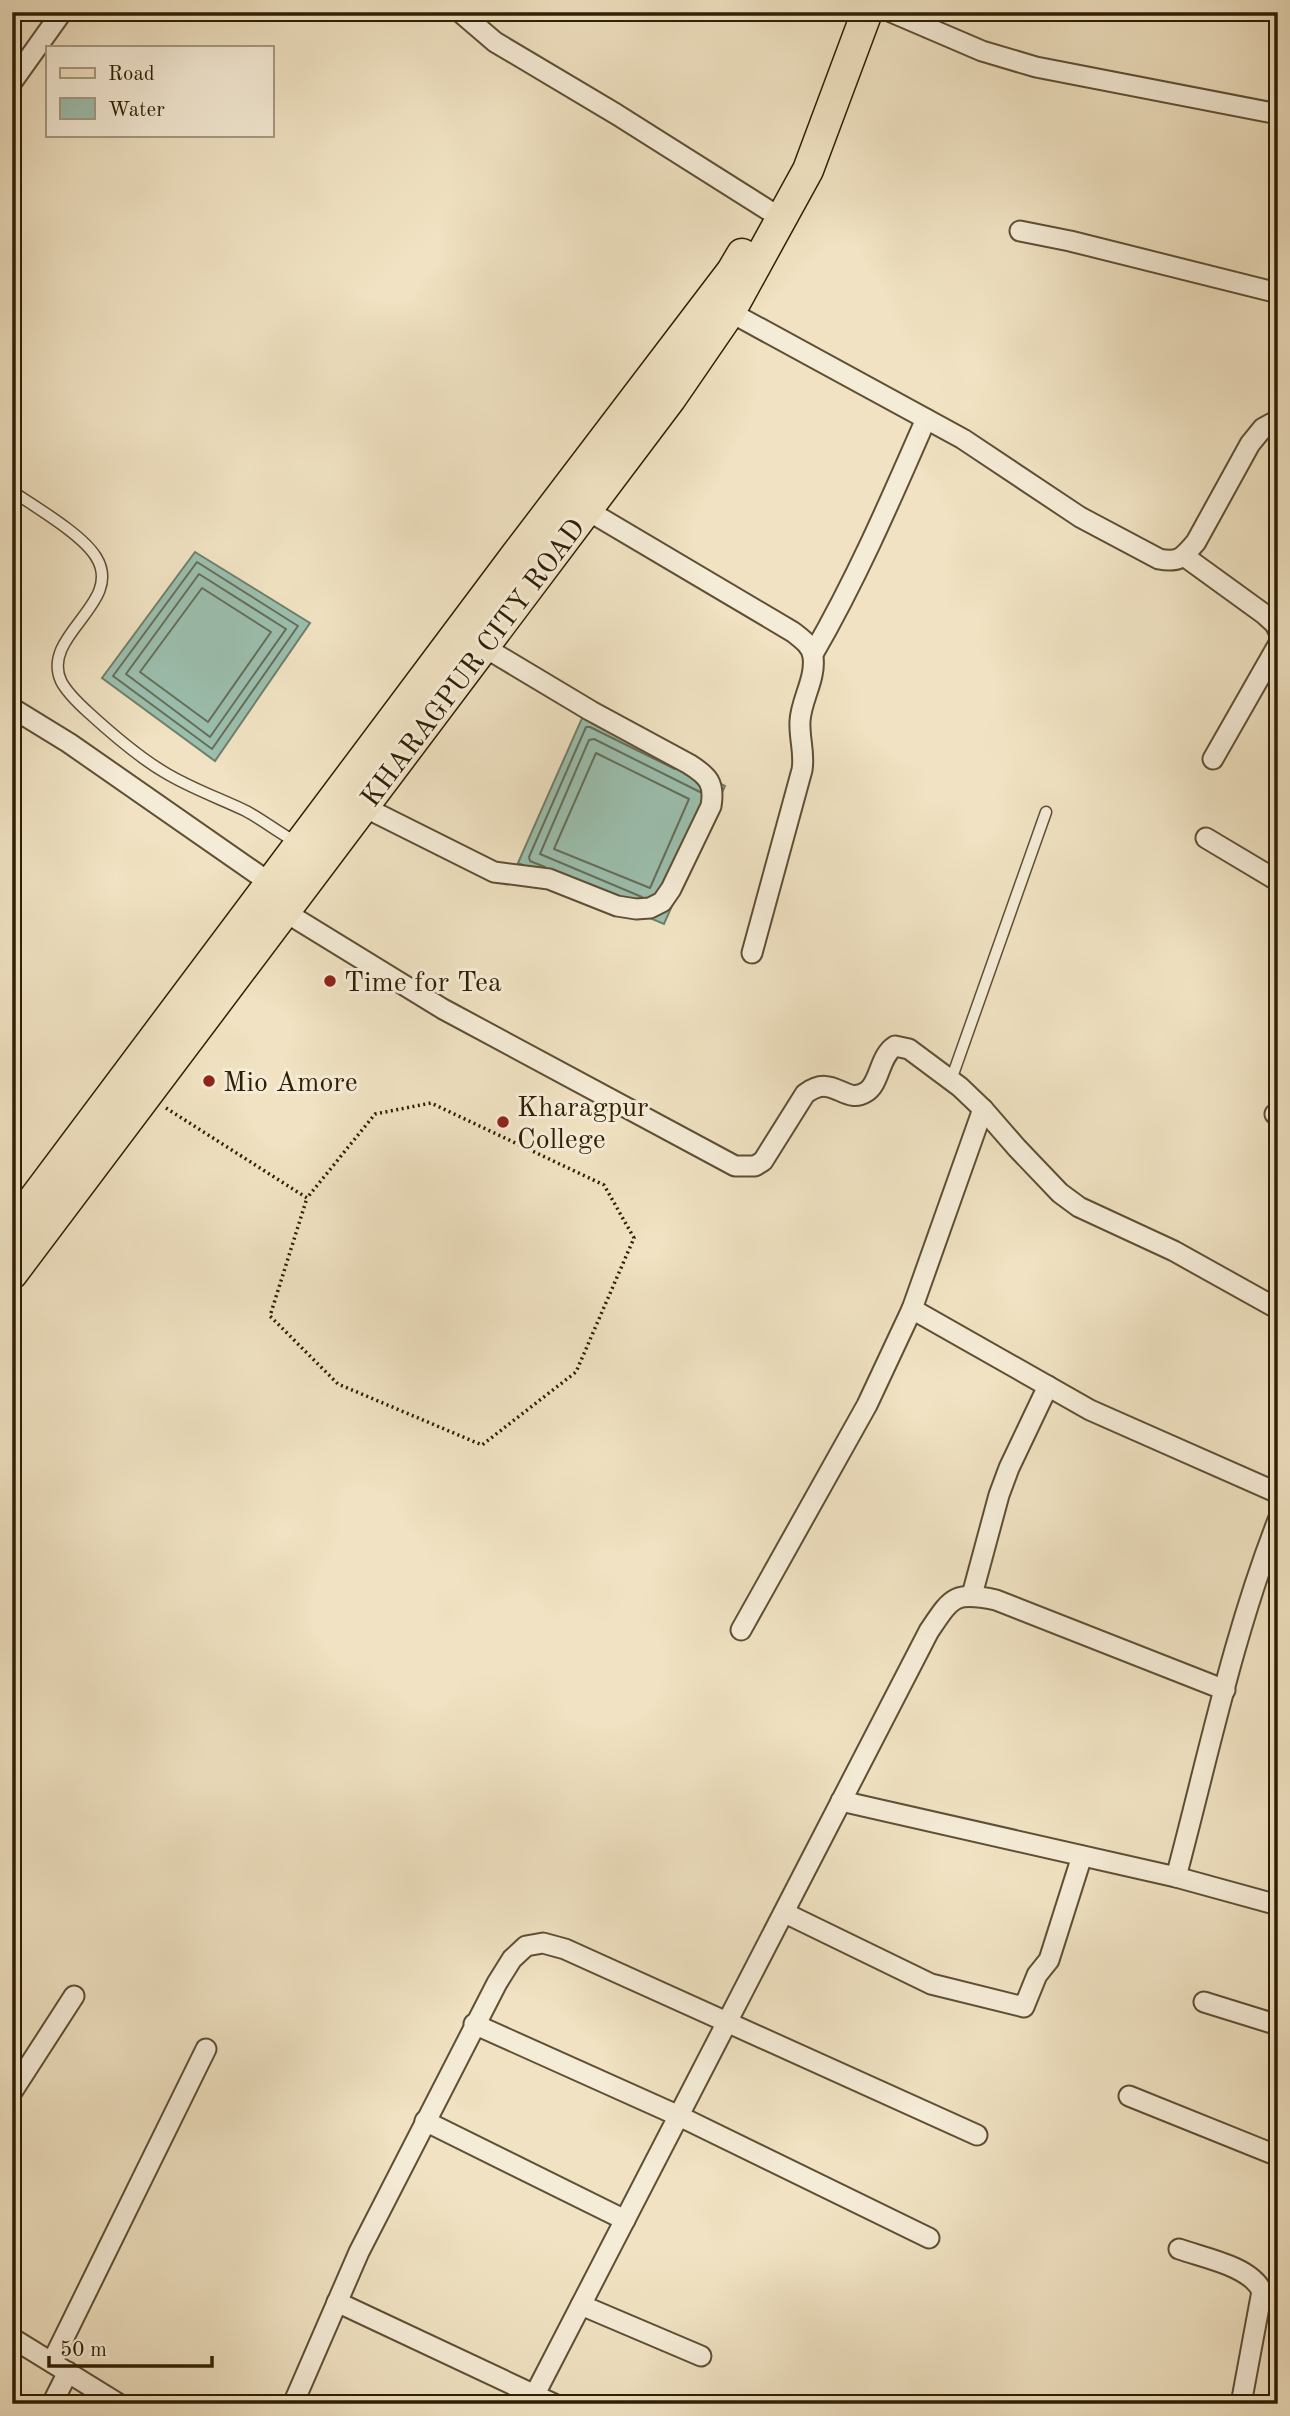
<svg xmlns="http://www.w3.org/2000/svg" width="1290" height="2416" font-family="'Old Standard TT',serif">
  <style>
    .water { fill: #9bbfae; stroke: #707f6a; stroke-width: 2 }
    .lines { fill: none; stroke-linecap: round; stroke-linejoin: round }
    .shore { stroke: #656e59; stroke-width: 2 }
    .service-casing { stroke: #5f4f34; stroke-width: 13 }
    .minor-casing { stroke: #5f4f34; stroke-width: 23 }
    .primary-casing { stroke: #2f1e04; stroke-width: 33 }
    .path { stroke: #2f1e04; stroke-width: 3.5; stroke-dasharray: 2 3.5; stroke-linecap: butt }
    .service { stroke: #f5ecd7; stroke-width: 10 }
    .minor { stroke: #f5ecd7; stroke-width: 19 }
    .primary { stroke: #f0e2c2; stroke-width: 30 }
    .poi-dot { fill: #8f2418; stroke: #f5ecd7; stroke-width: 2.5 }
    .labels { text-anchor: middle; stroke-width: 6; stroke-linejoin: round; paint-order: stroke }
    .street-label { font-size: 28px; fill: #2f1e04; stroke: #f5ecd7 }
    .poi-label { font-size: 28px; fill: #2f1e04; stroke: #f5ecd7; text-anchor: start }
  </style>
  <rect width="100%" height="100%" fill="#f0e2c2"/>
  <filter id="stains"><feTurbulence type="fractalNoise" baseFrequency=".00286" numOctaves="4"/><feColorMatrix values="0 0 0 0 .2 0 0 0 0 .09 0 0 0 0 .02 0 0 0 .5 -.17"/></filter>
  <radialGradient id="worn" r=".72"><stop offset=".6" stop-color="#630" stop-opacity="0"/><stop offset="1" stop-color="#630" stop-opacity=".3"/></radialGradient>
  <g class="water">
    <polygon points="195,552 310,623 215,761 102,678"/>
    <polygon points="583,716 725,786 664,924 518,863"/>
  </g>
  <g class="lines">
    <g class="shore">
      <polygon points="197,562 298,626 212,749 113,676"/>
      <polygon points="199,574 286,629 210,737 126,674"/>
      <polygon points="202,588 271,632 208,722 140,672"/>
      <polygon points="596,753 689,799 650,888 554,849"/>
      <polyline points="545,867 530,861 529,857 586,727 590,727 675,769"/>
      <polyline points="642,897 540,854 589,740 594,739 700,792"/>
    </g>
    <defs>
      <g id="service">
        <path d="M12,491C35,507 82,534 96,557C125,603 40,635 61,681C67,693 79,704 89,713C112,734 137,756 164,772C190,788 219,798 246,811C263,820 279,833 296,842"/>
        <polyline points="951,1080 1046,812"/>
      </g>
      <g id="minor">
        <polyline points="460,12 495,42 616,114 768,210"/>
        <polyline points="891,12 982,51 1036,67 1278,114"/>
        <polyline points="12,82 62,12"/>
        <polyline points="1020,231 1070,241 1278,293"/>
        <path d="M730,312L963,439L1080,517L1159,559C1180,563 1183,557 1196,542L1250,444L1263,428L1274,422H1278"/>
        <path d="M587,510L793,632C802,639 812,646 813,657C816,679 801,700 800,721C799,739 805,753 802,770L752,953"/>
        <polyline points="1184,556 1264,614 1275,624 1278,630"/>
        <path d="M813,654C857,578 891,499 926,419"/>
        <polyline points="12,708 69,743 270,883"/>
        <polyline points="1213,759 1278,645"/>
        <path d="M364,807L494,872L549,879L617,906L636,909L650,908L662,902L671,889L711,806C715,783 708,776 689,764L591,711L484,647"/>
        <polyline points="1206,838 1278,881"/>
        <path d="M285,912L443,1009L735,1166H755L763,1161L805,1094C834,1072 844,1106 866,1092C880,1084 879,1056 895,1046L909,1049L960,1087L983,1109L1017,1148L1060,1193L1079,1207L1174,1251L1278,1309"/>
        <polyline points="1275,1114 1278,1115"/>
        <polyline points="912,1309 1090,1410 1278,1493"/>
        <polyline points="972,1595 999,1495 1009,1468 1048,1386"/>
        <polyline points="741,1630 867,1405 912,1309 983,1109"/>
        <polyline points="841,1801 1176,1877 1278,1905"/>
        <path d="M1176,1877C1208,1757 1233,1635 1278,1520"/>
        <polyline points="785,1913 931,1984 1024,2007 1037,1975 1049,1960 1082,1856"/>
        <polyline points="1204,2002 1278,2025"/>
        <polyline points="474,2024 679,2116 929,2238"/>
        <polyline points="12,2092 74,1996"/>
        <polyline points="1129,2096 1278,2156"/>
        <polyline points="425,2121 625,2220"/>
        <path d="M1179,2249C1204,2258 1250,2266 1262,2291L1241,2404"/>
        <polyline points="337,2302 554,2404"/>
        <polyline points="581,2305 701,2356"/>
        <polyline points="12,2338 119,2404"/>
        <polyline points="52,2362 206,2049"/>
        <path d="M535,2394L929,1631C952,1597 954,1591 996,1600L1225,1690"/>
        <polyline points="52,2404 68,2372"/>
        <polyline points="293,2404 359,2252 497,1983 512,1959 526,1946 543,1943 565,1949 977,2135"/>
      </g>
      <g id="primary">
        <polyline points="12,1228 516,555 732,271 742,254"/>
        <polyline points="12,1274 671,398 730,312 808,170 867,12"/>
      </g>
    </defs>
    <use href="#service" class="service-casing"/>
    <use href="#minor" class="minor-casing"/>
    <use href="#primary" class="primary-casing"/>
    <polyline class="path" points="166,1108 307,1198 375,1114 431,1103 604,1185 634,1238 576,1372 482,1445 338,1384 270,1316 307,1198"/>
    <use href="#service" class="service"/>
    <use href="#minor" class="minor"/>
    <use href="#primary" class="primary"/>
  </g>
  <g class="poi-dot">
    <circle cx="330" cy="981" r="7"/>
    <circle cx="209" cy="1081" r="7"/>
    <circle cx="503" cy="1122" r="7"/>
  </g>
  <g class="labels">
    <g class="street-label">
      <text transform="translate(472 662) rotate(-53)" y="10">KHARAGPUR CITY ROAD</text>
    </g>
    <g class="poi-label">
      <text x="344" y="991">Time for Tea</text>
      <text x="223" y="1091">Mio Amore</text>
      <text x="517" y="1116">Kharagpur<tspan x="517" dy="32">College</tspan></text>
    </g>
  </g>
  <rect width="1290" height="2416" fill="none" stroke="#f0e2c2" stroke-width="42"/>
  <rect x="14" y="14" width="1262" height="2388" fill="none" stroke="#2f1e04" stroke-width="3.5"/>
  <rect x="21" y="21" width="1248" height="2374" fill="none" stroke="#2f1e04" stroke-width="2"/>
  <rect x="46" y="46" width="228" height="91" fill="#f5ecd7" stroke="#a69a83" stroke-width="2"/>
  <rect x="60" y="68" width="35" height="10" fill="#f0e2c2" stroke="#a69a83" stroke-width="2"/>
  <text x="108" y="80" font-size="21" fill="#2f1e04">Road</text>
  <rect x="60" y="98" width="35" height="21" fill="#9bbfae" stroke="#a69a83" stroke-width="2"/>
  <text x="108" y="116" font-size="21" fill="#2f1e04">Water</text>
  <path d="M49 2356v10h163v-10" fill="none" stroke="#2f1e04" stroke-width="3.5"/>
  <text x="60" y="2356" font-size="21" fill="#2f1e04" stroke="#f5ecd7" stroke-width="5" paint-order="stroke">50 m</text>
  <rect width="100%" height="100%" filter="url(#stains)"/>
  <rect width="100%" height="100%" fill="url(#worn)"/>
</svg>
